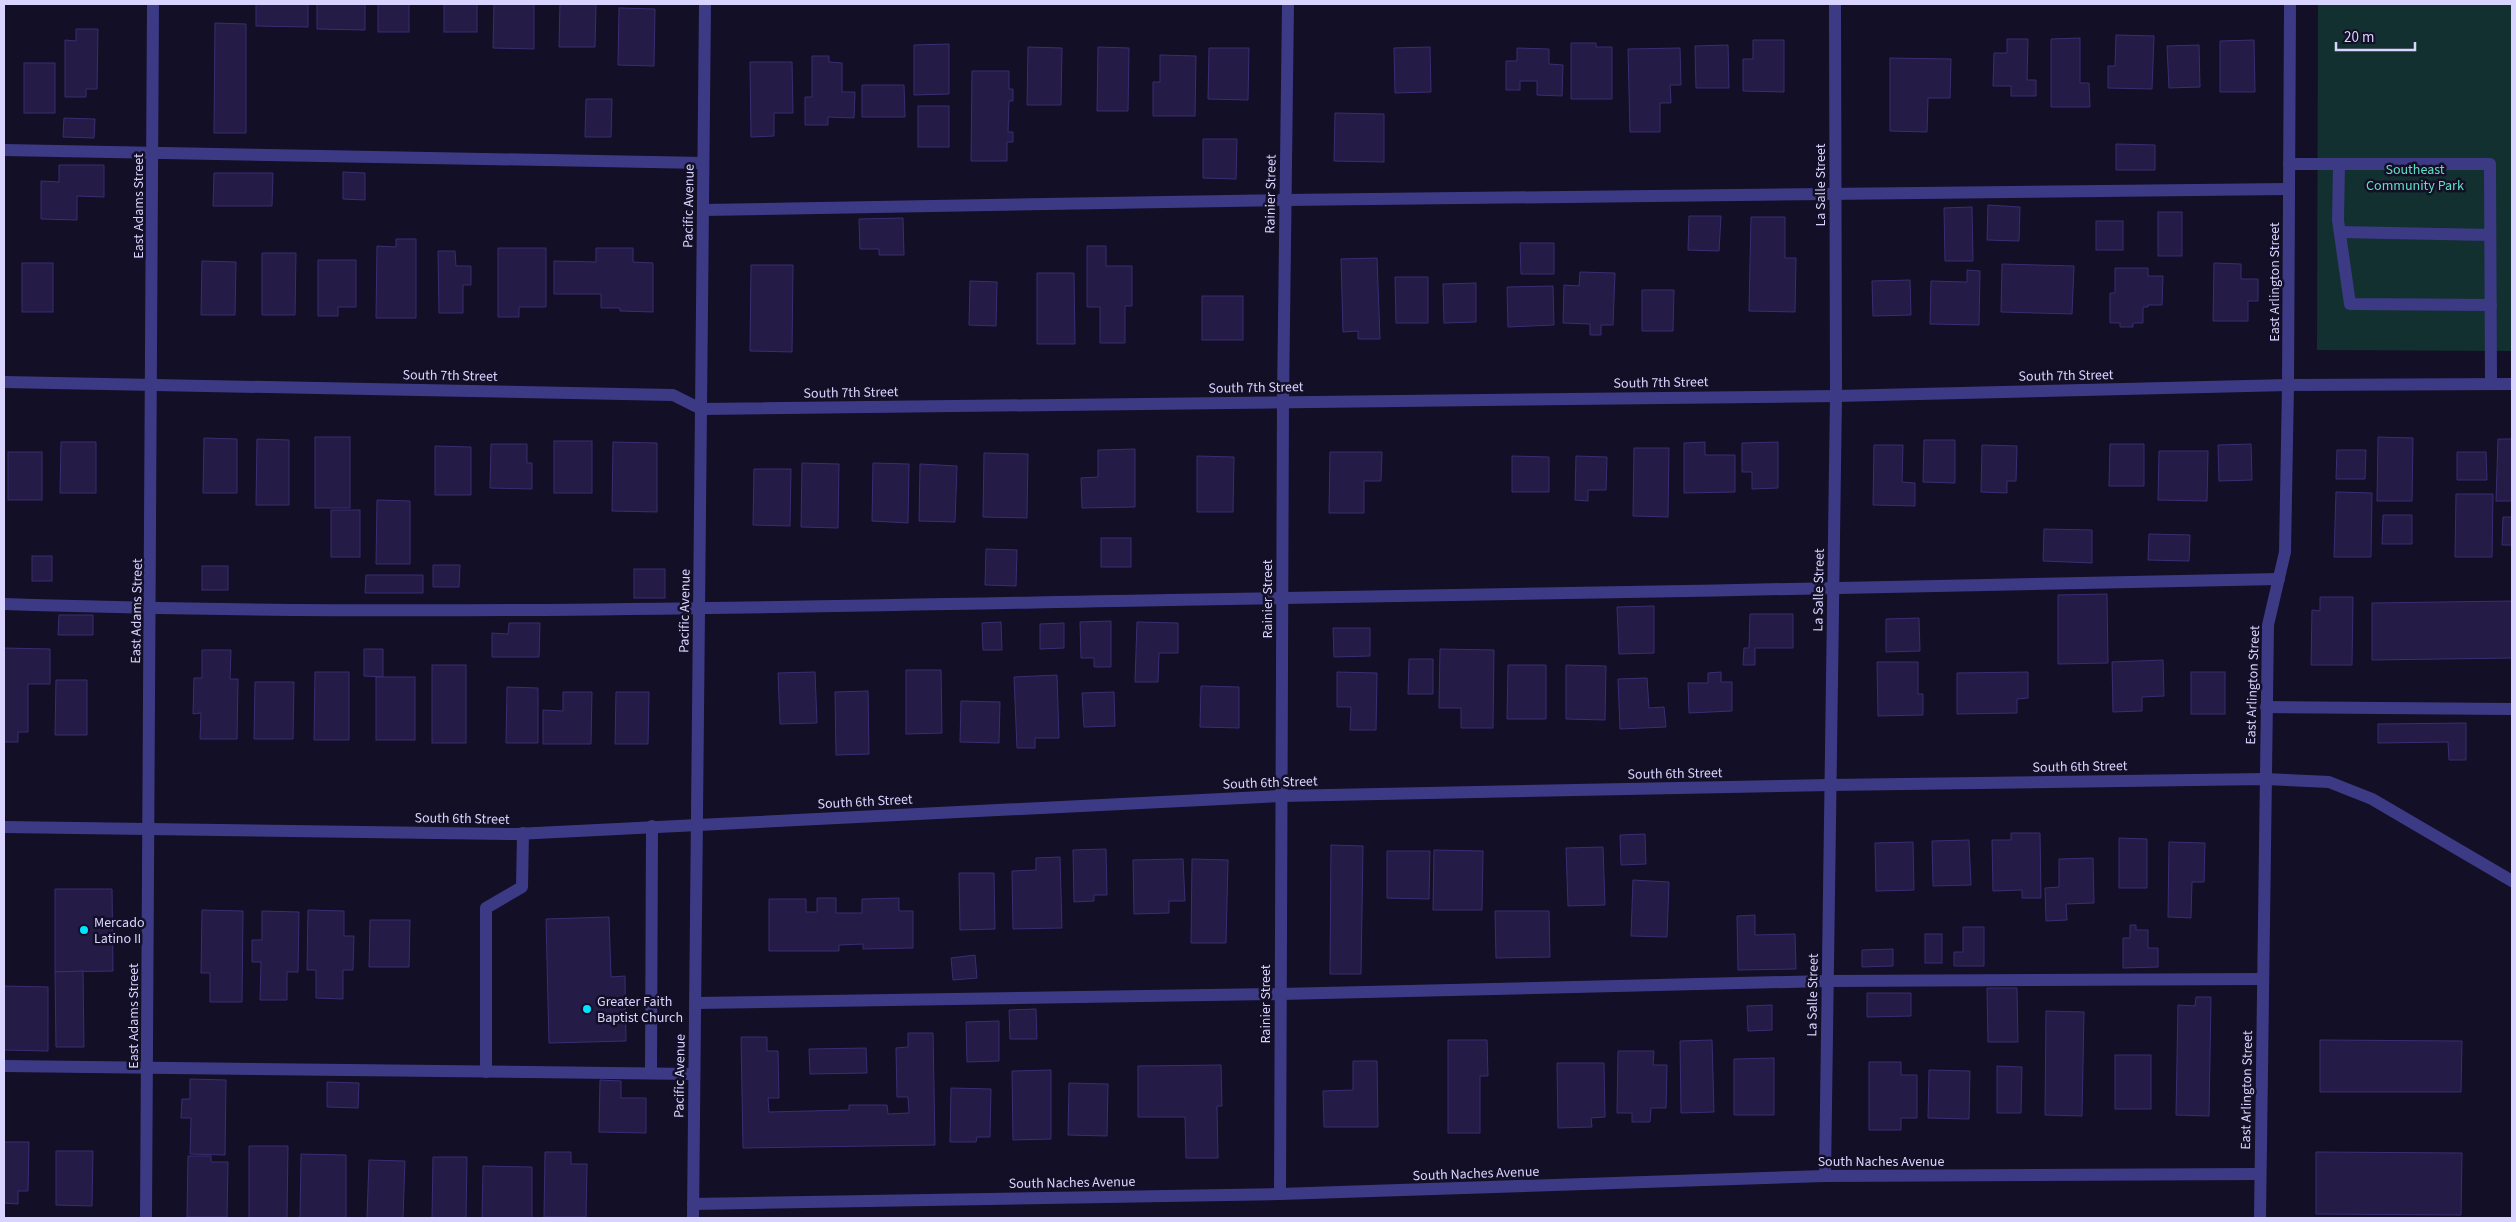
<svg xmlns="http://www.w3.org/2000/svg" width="2516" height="1222" font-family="'Source Sans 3',sans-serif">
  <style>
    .park { fill: #12302f }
    .building { fill: #241b47; stroke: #3b2d73 }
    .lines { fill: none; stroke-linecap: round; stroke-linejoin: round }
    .service { stroke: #3d3a85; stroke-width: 12 }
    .minor { stroke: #3d3a85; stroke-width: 12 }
    .tertiary { stroke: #3d3a85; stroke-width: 12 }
    .poi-dot { fill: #00e5ff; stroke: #130f26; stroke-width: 2 }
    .labels { text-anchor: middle; stroke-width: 5; stroke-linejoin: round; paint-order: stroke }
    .park-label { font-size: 14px; fill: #5fe0c0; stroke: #130f26 }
    .street-label { font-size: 14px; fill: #d9d4ff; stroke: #130f26 }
    .poi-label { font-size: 14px; fill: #d9d4ff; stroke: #130f26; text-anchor: start }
  </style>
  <rect width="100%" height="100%" fill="#130f26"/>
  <polygon class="park" points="2318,4 2512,4 2512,351 2317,350"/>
  <g class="building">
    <polygon points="256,4 308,4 308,27 256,26"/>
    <polygon points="317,4 365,4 365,30 317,29"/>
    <rect x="378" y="4" width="31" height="28"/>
    <rect x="444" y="4" width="33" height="28"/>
    <polygon points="494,4 534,4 534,49 493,48"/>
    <polygon points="560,4 596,4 595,47 559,47"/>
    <polygon points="619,8 655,9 654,66 618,65"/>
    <polygon points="215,23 246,24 246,133 214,133"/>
    <polygon points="76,29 98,29 97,89 86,89 86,97 65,97 65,40 76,41"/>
    <polygon points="2116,35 2154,36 2152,89 2108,88 2108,66 2115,66"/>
    <polygon points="2080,38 2080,83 2089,83 2090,107 2051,107 2051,39"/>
    <polygon points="2007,39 2028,39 2027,80 2036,80 2036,96 2011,96 2011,86 1993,86 1994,53 2007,53"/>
    <polygon points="1753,40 1784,40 1784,92 1743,91 1743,59 1753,59"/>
    <polygon points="2254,40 2255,92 2220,92 2220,41"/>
    <polygon points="1571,43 1596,43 1596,47 1612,47 1612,99 1571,99"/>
    <polygon points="949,44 949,94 914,95 914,45"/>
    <polygon points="1728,45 1729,88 1696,88 1695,46"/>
    <polygon points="2199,45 2200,87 2169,88 2167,46"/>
    <polygon points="1028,47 1062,48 1061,105 1027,105"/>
    <polygon points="1098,47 1129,48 1128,111 1097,111"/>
    <polygon points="1430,47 1431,92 1395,93 1394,48"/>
    <polygon points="1209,48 1249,48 1248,100 1208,99"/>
    <polygon points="1517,48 1549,49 1549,64 1563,65 1562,96 1537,95 1537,81 1520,81 1520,90 1506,90 1506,61 1517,61"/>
    <polygon points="1680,48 1681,85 1670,85 1671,103 1660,103 1660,132 1630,132 1628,49"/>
    <polygon points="1160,55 1196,56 1195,116 1153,116 1153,82 1160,82"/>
    <polygon points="812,56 829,56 829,62 842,63 842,92 855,92 854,118 828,117 828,125 805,125 805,97 812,97"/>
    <polygon points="1890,58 1951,59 1950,98 1928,98 1927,132 1890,131"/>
    <polygon points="750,62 792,62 793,113 774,113 774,136 751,137"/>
    <rect x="24" y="63" width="31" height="50"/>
    <polygon points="972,71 1009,71 1009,89 1013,89 1013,101 1009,101 1008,132 1013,132 1013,142 1007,142 1007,161 971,161"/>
    <polygon points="862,85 904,85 905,117 862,117"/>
    <polygon points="586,99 612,99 611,137 585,137"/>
    <rect x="918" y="106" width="31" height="41"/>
    <polygon points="1335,113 1384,114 1384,162 1334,161"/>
    <polygon points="64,118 95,119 94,138 63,137"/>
    <polygon points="1203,139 1237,139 1236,179 1203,178"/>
    <polygon points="2116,144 2155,145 2155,170 2116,170"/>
    <polygon points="59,165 104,165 104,197 77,196 77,220 41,219 41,181 59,182"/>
    <polygon points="343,172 365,173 365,200 343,199"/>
    <polygon points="214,173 273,173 272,206 213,206"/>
    <polygon points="1988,205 2020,207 2019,241 1987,240"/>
    <polygon points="1972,207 1973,261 1945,261 1944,208"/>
    <rect x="2158" y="212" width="24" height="44"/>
    <polygon points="1689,216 1721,216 1719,251 1688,250"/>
    <polygon points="1751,217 1785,217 1785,258 1796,258 1795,312 1749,311"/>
    <polygon points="903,218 904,255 879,255 879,249 860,249 859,219"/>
    <rect x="2096" y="221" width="27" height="29"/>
    <polygon points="396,239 416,239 416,318 376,318 377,246 396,247"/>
    <polygon points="1520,243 1554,243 1554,274 1521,274"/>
    <polygon points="1087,246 1106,246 1106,266 1132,266 1132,306 1125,306 1125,343 1100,343 1100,307 1087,307"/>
    <polygon points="498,248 546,248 546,307 519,307 519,317 498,317"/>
    <polygon points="596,248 633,248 633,262 653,263 653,312 620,311 620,308 601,308 601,294 554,294 554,261 596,262"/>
    <polygon points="438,251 455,251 456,266 471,266 471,285 463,285 463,313 439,313"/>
    <polygon points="262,253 296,253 295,315 262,315"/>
    <polygon points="1377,258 1380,339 1358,339 1358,331 1343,332 1341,259"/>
    <polygon points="318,260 356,260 356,307 338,307 338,316 318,316"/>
    <polygon points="202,261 236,262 235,315 201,315"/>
    <rect x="22" y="263" width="31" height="49"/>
    <polygon points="2214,263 2241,264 2241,279 2258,279 2258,301 2248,301 2248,321 2213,321"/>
    <polygon points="2002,264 2074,266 2072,314 2001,312"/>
    <polygon points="751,265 793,265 792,352 750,351"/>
    <polygon points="2115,268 2148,268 2148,276 2163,276 2162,305 2148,305 2148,307 2143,307 2143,323 2133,323 2133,327 2120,327 2120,323 2110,323 2110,293 2115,293"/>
    <polygon points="1967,270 1980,271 1979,325 1930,324 1931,281 1967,282"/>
    <polygon points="1580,272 1615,273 1613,325 1601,325 1601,335 1590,335 1590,324 1563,323 1564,285 1579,286"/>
    <polygon points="1037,273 1074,273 1075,344 1037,344"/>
    <polygon points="1395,277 1428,277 1428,323 1396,323"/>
    <polygon points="1910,280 1911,315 1873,316 1872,281"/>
    <polygon points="970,281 997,282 996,326 969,325"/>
    <polygon points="1476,283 1476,322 1444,323 1443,284"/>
    <polygon points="1553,286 1554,325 1508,327 1507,287"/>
    <polygon points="1642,290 1674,290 1673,331 1642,331"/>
    <rect x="1202" y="296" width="41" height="44"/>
    <rect x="315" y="437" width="35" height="71"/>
    <polygon points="2378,437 2413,438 2412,501 2377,501"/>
    <polygon points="204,438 237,439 237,493 203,493"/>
    <polygon points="257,439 289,440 289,505 256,505"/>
    <polygon points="2498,439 2512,439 2512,501 2496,501"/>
    <polygon points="1924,440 1955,440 1955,483 1923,482"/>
    <rect x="554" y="441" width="38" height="52"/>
    <polygon points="61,442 96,442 96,493 60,493"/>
    <polygon points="613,442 657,443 657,512 612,511"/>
    <polygon points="1705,442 1705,455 1735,455 1735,492 1684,493 1684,443"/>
    <polygon points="1778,442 1778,488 1752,489 1752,472 1742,472 1742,443"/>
    <polygon points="491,444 527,444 527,463 532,463 532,489 490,488"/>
    <polygon points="2110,444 2144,444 2144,486 2109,486"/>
    <polygon points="2251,444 2252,480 2219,481 2218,445"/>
    <polygon points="1874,445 1903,445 1902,482 1915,483 1915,506 1873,505"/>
    <polygon points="1982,445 2017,446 2016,481 2007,481 2007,493 1981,492"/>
    <polygon points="435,446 471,447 471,495 435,495"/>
    <polygon points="1634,448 1669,448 1668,517 1633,516"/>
    <polygon points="1135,449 1135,507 1082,508 1081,478 1098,477 1098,450"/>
    <polygon points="2337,450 2366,450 2365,479 2336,479"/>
    <polygon points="2159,451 2208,451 2207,501 2158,500"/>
    <rect x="8" y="452" width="34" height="48"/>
    <polygon points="1330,452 1382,452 1381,481 1364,481 1364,513 1329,513"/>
    <polygon points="2457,452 2486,452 2487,480 2457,480"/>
    <polygon points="984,453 1028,454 1027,518 983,517"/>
    <polygon points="1197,456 1234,457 1233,512 1197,512"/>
    <polygon points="1512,456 1549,457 1549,492 1512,492"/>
    <polygon points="1576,456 1607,457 1606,490 1588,490 1588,501 1575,500"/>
    <polygon points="802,463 839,464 838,528 801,527"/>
    <polygon points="873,463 909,464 908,523 872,521"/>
    <polygon points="920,464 957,466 955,522 919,521"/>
    <polygon points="754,469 791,469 790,526 753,525"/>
    <polygon points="2336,492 2372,493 2371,557 2334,557"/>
    <polygon points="2456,494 2493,494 2492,557 2455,557"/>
    <polygon points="377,500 410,501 410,564 376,564"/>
    <rect x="331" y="510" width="29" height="47"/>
    <polygon points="2383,515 2412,515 2412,544 2382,544"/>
    <polygon points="2503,517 2512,517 2512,545 2502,545"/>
    <polygon points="2044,529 2092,530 2092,563 2043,561"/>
    <polygon points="2149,534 2190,535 2189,561 2148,560"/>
    <rect x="1101" y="538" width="30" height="29"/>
    <polygon points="986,549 1017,550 1016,586 985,585"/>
    <rect x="32" y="556" width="20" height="25"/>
    <polygon points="433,565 460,565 459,587 433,587"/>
    <rect x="202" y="566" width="26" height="24"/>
    <rect x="634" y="569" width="31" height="29"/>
    <polygon points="366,575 423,575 423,593 365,593"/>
    <polygon points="2107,594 2108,663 2058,664 2058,595"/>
    <polygon points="2320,597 2353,597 2352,665 2311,665 2312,610 2320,611"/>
    <polygon points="2512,601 2512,658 2372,660 2372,603"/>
    <polygon points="1654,606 1654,653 1619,654 1617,607"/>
    <polygon points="1750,614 1793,614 1793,648 1755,648 1755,665 1743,665 1744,648 1749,648"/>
    <polygon points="59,615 93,615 93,635 58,635"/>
    <polygon points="1919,618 1920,651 1886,652 1886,619"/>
    <polygon points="1111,621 1111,667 1094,667 1094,658 1081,658 1080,622"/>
    <polygon points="1001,622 1002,650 983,650 982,623"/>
    <polygon points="1137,622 1178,623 1178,653 1159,653 1158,682 1135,682"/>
    <polygon points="509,623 540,623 539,657 492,657 492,633 508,634"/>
    <polygon points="1064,623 1064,648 1040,649 1040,624"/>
    <polygon points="1333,628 1370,628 1370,656 1334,657"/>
    <polygon points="4,648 50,649 50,684 28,684 28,732 18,732 18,742 4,742"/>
    <polygon points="364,649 383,649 383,677 364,676"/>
    <polygon points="1440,649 1494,650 1493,728 1461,728 1461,708 1439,708"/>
    <polygon points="202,650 231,650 230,679 238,679 237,739 200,739 201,713 193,714 194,678 202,678"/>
    <polygon points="1409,659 1433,659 1433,694 1408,694"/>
    <polygon points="2163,660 2164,696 2142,697 2142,711 2113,712 2112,662"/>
    <polygon points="1877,662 1918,662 1918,694 1923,694 1923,715 1878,716"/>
    <rect x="432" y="665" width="34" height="78"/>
    <polygon points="1508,665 1546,665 1546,719 1507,719"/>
    <polygon points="1566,665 1606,666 1605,720 1566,719"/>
    <polygon points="906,670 941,670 942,733 906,734"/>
    <polygon points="315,672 349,672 349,740 314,740"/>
    <polygon points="815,672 817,723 780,724 778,673"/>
    <polygon points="1337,672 1377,673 1376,730 1350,730 1351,707 1337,707"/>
    <polygon points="1721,672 1721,682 1732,682 1732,711 1689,713 1688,683 1708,683 1708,673"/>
    <polygon points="2028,672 2028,698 2017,699 2017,713 1957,714 1957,673"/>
    <rect x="2191" y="672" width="34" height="42"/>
    <polygon points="1057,675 1059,738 1035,738 1035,748 1017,748 1014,677"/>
    <rect x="376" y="677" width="39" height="63"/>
    <polygon points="1647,678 1649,708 1664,707 1666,727 1620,729 1618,679"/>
    <polygon points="56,680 87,680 87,735 55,735"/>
    <polygon points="255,682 294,682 293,739 254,739"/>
    <polygon points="1201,686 1239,687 1239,728 1200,727"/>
    <polygon points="507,687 538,688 538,743 506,743"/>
    <polygon points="868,691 869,754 836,755 835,692"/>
    <polygon points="563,692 592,692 591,744 543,744 543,710 563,711"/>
    <polygon points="616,692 649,692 648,744 615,744"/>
    <polygon points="1114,692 1115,726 1084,727 1082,693"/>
    <polygon points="961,701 1000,702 999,743 960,742"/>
    <polygon points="2466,723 2466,760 2449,760 2448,742 2378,743 2378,724"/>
    <polygon points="2011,833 2040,833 2041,898 2022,898 2022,890 1993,891 1992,840 2011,840"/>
    <polygon points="1645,834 1646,864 1621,865 1620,835"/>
    <polygon points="2119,838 2147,839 2147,888 2119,888"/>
    <polygon points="1969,840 1971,885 1933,886 1932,841"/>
    <polygon points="1913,842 1914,890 1876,891 1875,843"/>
    <polygon points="2169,842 2205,843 2204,882 2192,882 2191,918 2168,917"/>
    <polygon points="1331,845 1363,846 1361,974 1330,974"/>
    <polygon points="1603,847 1605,905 1568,906 1566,848"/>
    <polygon points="1106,849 1107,895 1094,895 1094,901 1074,902 1073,850"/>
    <polygon points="1434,850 1483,851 1482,910 1433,910"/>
    <polygon points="1387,851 1430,851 1429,899 1387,898"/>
    <polygon points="1060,857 1062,928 1013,929 1012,871 1036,870 1036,858"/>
    <polygon points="2093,858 2094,903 2066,904 2067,920 2046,921 2045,888 2059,887 2059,859"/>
    <polygon points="1183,859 1185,901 1169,901 1169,913 1134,914 1133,860"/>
    <polygon points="1192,859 1228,860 1226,943 1191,943"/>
    <polygon points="959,873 994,873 995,929 960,930"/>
    <polygon points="1633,880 1669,882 1667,937 1631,936"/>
    <polygon points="55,889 112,889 113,971 55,972"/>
    <polygon points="817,898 836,898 836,913 862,913 862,899 899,898 899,911 913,911 913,948 863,949 863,944 839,945 839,951 769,951 769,899 806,899 806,912 817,912"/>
    <polygon points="202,910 243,911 242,1002 210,1002 210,973 201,973"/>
    <polygon points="308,910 344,911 344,936 354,936 353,970 343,970 343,999 316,998 316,970 307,970"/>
    <polygon points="262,911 299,912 298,972 287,972 287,1000 260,1000 261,962 252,962 252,940 262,940"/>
    <polygon points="1495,911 1549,911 1550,957 1496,958"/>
    <polygon points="1755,915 1755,935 1795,934 1796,969 1738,970 1737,916"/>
    <polygon points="609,917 611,977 625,976 626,1041 549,1043 546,919"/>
    <polygon points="370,920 410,920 409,967 369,967"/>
    <polygon points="2130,925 2136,925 2136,930 2148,930 2148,948 2158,948 2158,967 2123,968 2123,938 2130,938"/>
    <polygon points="1963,927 1984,927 1984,966 1954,966 1954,952 1963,952"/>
    <rect x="1925" y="934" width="17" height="29"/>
    <polygon points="1893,949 1893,966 1862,967 1862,950"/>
    <polygon points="975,955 977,978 953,980 951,958"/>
    <polygon points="83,971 84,1047 56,1047 55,972"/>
    <polygon points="4,986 48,987 48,1051 4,1050"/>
    <polygon points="1987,988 2017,988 2018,1042 1988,1042"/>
    <polygon points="1867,993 1911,993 1911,1016 1867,1017"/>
    <polygon points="2196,997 2211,997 2209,1116 2176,1115 2178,1005 2195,1006"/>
    <polygon points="1772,1005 1772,1030 1748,1031 1747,1006"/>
    <polygon points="1036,1009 1037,1039 1010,1039 1009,1010"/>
    <polygon points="2046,1011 2084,1012 2082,1116 2045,1115"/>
    <polygon points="999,1021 999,1061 967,1062 966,1022"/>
    <polygon points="908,1033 933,1033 935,1145 743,1148 741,1037 767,1037 767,1051 778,1051 779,1098 768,1098 769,1112 849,1110 849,1105 887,1105 888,1114 909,1113 908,1097 897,1097 896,1048 908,1047"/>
    <polygon points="1448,1040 1487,1040 1488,1076 1480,1076 1480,1133 1448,1133"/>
    <polygon points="1712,1040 1714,1112 1681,1113 1680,1041"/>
    <polygon points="2320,1040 2462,1041 2461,1092 2320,1092"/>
    <polygon points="866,1048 867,1073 810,1074 809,1049"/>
    <polygon points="1618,1051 1654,1051 1653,1065 1667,1065 1666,1108 1651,1108 1650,1122 1632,1122 1632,1113 1617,1113"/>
    <rect x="2115" y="1055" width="36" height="54"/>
    <polygon points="1774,1058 1774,1115 1734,1115 1734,1059"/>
    <polygon points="1353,1061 1377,1061 1378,1127 1324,1127 1323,1091 1353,1090"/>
    <polygon points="1869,1062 1901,1062 1901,1075 1917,1075 1917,1118 1901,1118 1901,1130 1869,1130"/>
    <polygon points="1557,1063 1604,1063 1605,1117 1591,1118 1592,1127 1558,1128"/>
    <polygon points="1221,1065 1222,1106 1217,1106 1218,1158 1186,1158 1185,1117 1138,1117 1138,1066"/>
    <polygon points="1997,1066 2022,1067 2021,1113 1997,1113"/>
    <polygon points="1051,1070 1051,1139 1013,1140 1012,1071"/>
    <polygon points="1929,1070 1970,1071 1969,1119 1928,1118"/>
    <polygon points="190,1079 226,1080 225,1155 190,1154 191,1118 181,1118 182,1099 190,1099"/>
    <polygon points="600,1080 621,1081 621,1098 646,1098 646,1133 599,1132"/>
    <polygon points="327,1082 359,1083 358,1108 327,1107"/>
    <polygon points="1069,1083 1108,1084 1107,1136 1068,1135"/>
    <polygon points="951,1088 991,1089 990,1137 977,1137 976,1142 950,1142"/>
    <polygon points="4,1142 29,1142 28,1191 18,1191 18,1204 4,1203"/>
    <polygon points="249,1146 288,1146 287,1218 249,1218"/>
    <polygon points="56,1151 93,1151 92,1206 56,1205"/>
    <polygon points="545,1152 571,1152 571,1164 587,1164 586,1217 544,1217"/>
    <polygon points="2316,1152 2462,1153 2461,1215 2316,1214"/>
    <polygon points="301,1154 346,1155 346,1218 300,1218"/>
    <polygon points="188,1156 211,1156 211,1162 228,1162 227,1217 187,1217"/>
    <polygon points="433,1157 467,1157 466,1218 432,1218"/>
    <polygon points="369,1160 405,1161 403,1218 367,1218"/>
    <polygon points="483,1166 532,1167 532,1218 482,1218"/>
  </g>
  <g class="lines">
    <g class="service">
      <polyline points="4,150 703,163"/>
      <polyline points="2289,164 2490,164 2491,384"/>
      <polyline points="2339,164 2338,220 2350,304 2491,305"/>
      <polyline points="703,210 1285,200 2289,189"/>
      <polyline points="2340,232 2490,235"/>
      <path d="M4,604C392,617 781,607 1170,600C1540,593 1909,588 2279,579"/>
      <polyline points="2266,707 2512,709"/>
      <polyline points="695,1003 1280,994 1827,981 2263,979"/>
      <polyline points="4,1066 694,1074"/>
      <polyline points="486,1072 486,908 522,887 523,833"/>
      <polyline points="651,1073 652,826"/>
    </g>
    <g class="minor">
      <polyline points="4,382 673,395 701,409 1836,396 2288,385 2512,384"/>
      <polyline points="1825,1176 1836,396 1835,4"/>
      <polyline points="1280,1194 1283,401 1288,4"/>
      <polyline points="693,1204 1280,1194 1825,1176 2260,1174"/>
      <polyline points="146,1218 153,4"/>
      <polyline points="2260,1218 2268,625 2285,552 2288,385 2290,4"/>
    </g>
    <g class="tertiary">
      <polyline points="4,827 516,834 1281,796 1829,785 2265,779 2329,782 2372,799 2512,881"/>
      <polyline points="693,1218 705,4"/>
    </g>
  </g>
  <g class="poi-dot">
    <circle cx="84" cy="930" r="5"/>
    <circle cx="587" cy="1009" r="5"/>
  </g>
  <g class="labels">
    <g class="park-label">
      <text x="2415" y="174">Southeast<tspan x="2415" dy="16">Community Park</tspan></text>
    </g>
    <g class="street-label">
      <text transform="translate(1820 185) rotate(-90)" y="5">La Salle Street</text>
      <text transform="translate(1270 194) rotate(-89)" y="5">Rainier Street</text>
      <text transform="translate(138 206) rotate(-90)" y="5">East Adams Street</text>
      <text transform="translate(688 206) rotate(-89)" y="5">Pacific Avenue</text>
      <text transform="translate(2274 282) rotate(-90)" y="5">East Arlington Street</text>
      <text transform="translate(450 375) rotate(1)" y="5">South 7th Street</text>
      <text transform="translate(2066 375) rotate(-1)" y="5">South 7th Street</text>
      <text transform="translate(1661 382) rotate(-1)" y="5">South 7th Street</text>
      <text transform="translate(1256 387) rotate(-1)" y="5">South 7th Street</text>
      <text transform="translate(851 392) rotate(-1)" y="5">South 7th Street</text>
      <text transform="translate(1818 590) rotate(-89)" y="5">La Salle Street</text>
      <text transform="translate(1267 599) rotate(-90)" y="5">Rainier Street</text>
      <text transform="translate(136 611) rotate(-89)" y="5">East Adams Street</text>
      <text transform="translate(684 611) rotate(-89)" y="5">Pacific Avenue</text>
      <text transform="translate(2252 685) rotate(-88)" y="5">East Arlington Street</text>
      <text transform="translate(2080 766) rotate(-1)" y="5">South 6th Street</text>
      <text transform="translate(1675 773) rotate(-1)" y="5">South 6th Street</text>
      <text transform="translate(1270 782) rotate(-2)" y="5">South 6th Street</text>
      <text transform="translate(865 801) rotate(-3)" y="5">South 6th Street</text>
      <text transform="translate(462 818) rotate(1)" y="5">South 6th Street</text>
      <text transform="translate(1812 995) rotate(-89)" y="5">La Salle Street</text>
      <text transform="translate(1265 1004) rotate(-90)" y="5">Rainier Street</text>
      <text transform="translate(133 1016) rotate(-90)" y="5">East Adams Street</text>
      <text transform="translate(679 1076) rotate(-89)" y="5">Pacific Avenue</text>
      <text transform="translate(2246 1090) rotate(-89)" y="5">East Arlington Street</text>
      <text x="1881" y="1166">South Naches Avenue</text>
      <text transform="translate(1476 1173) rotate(-2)" y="5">South Naches Avenue</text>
      <text transform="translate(1072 1182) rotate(-1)" y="5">South Naches Avenue</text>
    </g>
    <g class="poi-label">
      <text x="94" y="927">Mercado<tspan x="94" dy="16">Latino II</tspan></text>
      <text x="597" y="1006">Greater Faith<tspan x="597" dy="16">Baptist Church</tspan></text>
    </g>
  </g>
  <rect width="2516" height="1222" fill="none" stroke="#d9d4ff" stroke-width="10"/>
  <path d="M2336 42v8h79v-8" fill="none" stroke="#d9d4ff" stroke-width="2.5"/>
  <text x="2344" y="42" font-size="15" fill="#d9d4ff" stroke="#130f26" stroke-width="4" paint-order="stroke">20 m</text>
</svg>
